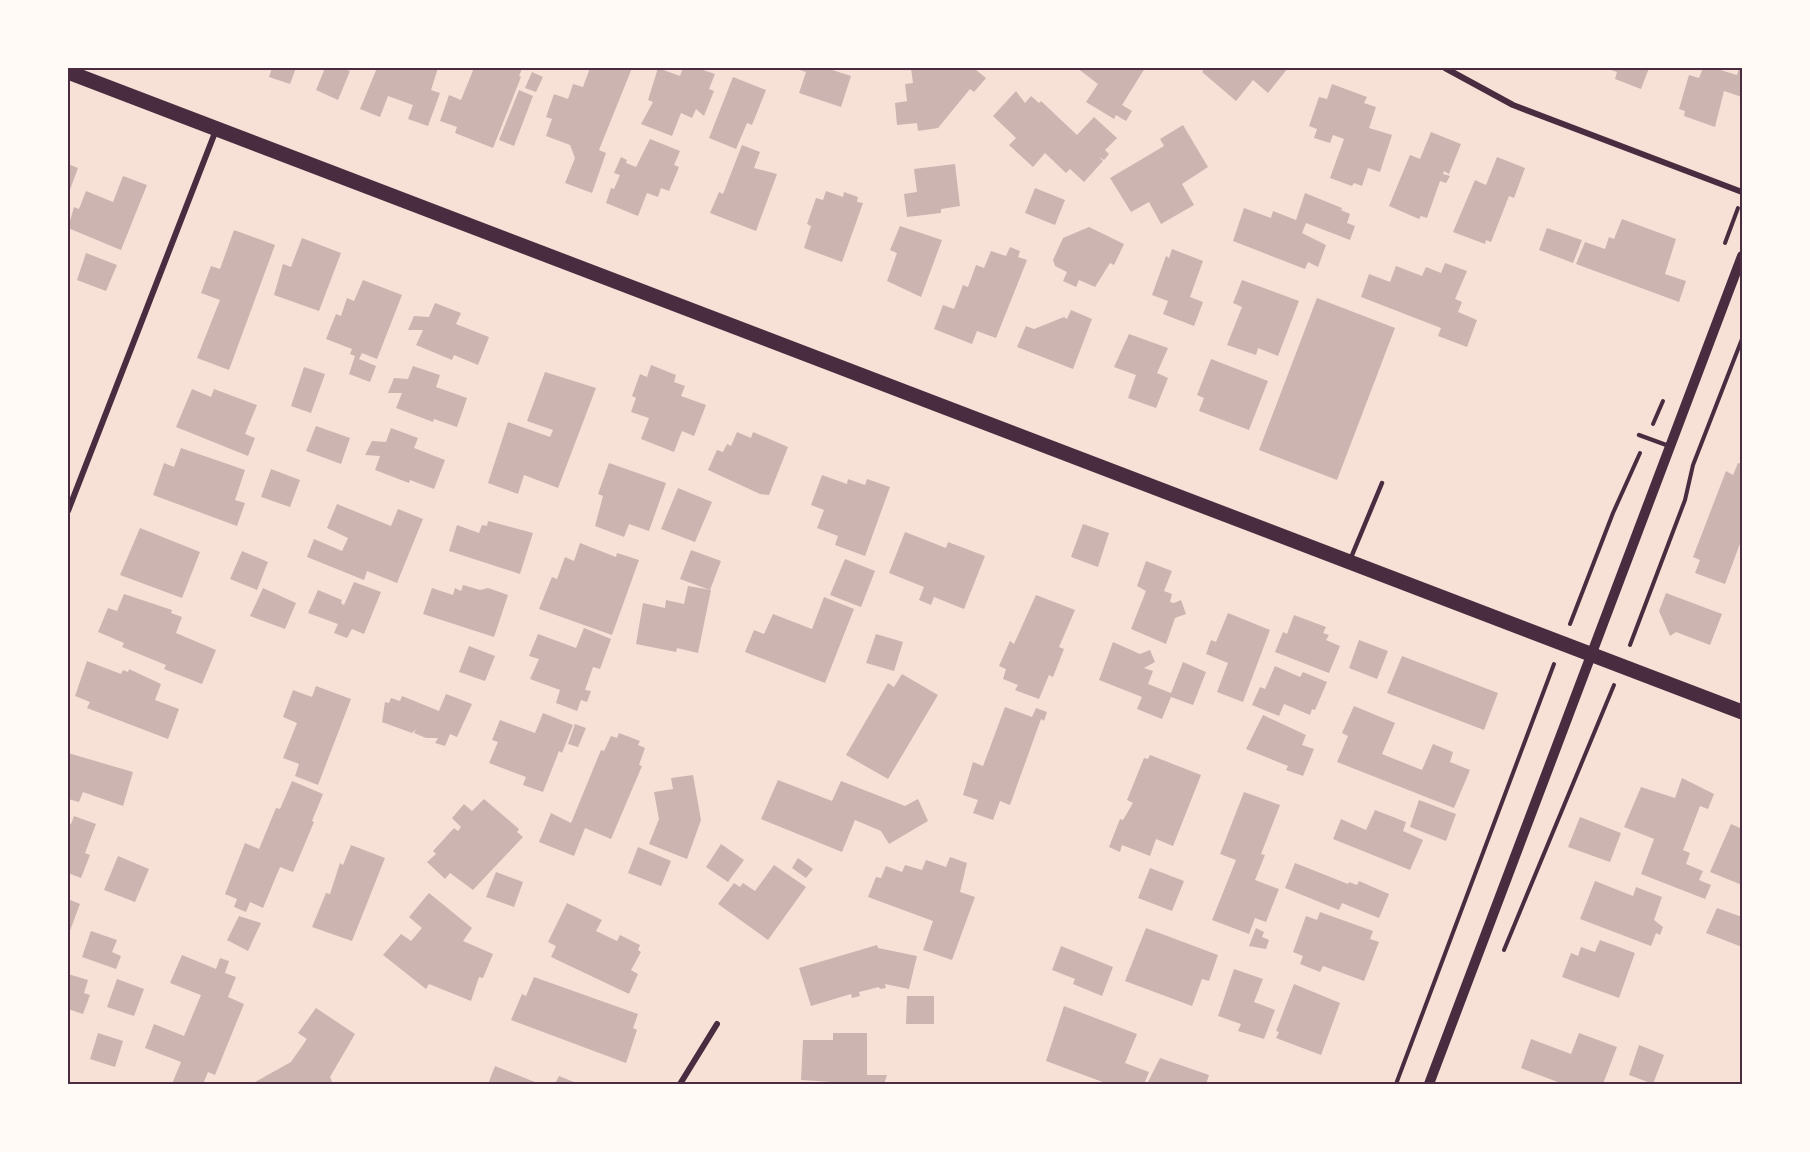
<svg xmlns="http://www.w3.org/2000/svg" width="1810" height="1152" font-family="'Noto Serif',serif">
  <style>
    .building { fill: #ccb4b1 }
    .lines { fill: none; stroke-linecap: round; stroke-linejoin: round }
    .path { stroke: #4a2c40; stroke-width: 4 }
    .service { stroke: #4a2c40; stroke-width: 4.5 }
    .minor { stroke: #4a2c40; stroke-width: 6 }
    .tertiary { stroke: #4a2c40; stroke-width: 10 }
    .primary { stroke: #4a2c40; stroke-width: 15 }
    .neatline { fill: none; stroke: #4a2c40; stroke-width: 2 }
  </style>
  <rect width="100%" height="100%" fill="#f7e1d7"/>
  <g class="building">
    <polygon points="272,68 296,68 290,84 269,77"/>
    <polygon points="325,68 341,68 350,71 338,100 316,90"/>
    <polygon points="377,68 438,68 431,90 440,93 428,126 408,119 413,105 388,96 380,117 360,109"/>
    <polygon points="474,68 522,69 519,76 521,77 493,148 455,133 457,127 440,121 449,95 461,100"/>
    <polygon points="590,68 632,68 599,150 606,153 592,193 565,183 575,158 570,145 546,136 552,119 546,117 554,94 568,99 573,84 583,87"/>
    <polygon points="658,68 680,76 683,68 697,68 715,74 709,89 714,91 704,116 696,109 692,118 681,113 672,136 641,124 653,102 648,100"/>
    <polygon points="793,68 826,68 851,76 841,107 799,93 806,72"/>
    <polygon points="911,68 983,68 976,70 986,78 974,92 970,89 938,128 918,131 917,123 897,125 895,103 907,101 905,84 913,83"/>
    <polygon points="1077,68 1145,68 1122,105 1132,111 1126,121 1116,115 1114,119 1086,102 1098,84"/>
    <polygon points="1205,68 1288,68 1268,93 1253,80 1236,101 1202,72"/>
    <polygon points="1605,68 1649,68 1641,89 1615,79 1617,72"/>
    <polygon points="1703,68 1714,68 1737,75 1739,68 1742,68 1742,97 1724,91 1715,127 1684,116 1685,111 1679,109 1689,75 1699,78"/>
    <polygon points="532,72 543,77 536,92 525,88"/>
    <polygon points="733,77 766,90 752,125 747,123 736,149 709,138"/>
    <polygon points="1332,84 1367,97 1364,103 1376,107 1369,128 1392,135 1380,172 1368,168 1362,186 1354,183 1352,186 1330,178 1344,139 1333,135 1330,143 1314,138 1317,129 1309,126 1319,97 1327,99"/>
    <polygon points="519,90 533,96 514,146 499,140"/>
    <polygon points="1016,91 1025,103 1031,96 1039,103 1041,101 1077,135 1094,117 1117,138 1105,150 1109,154 1104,160 1099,157 1103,161 1084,182 1070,169 1066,173 1045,153 1033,167 1009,145 1016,138 993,116"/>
    <polygon points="1183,125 1208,167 1182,184 1194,205 1161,224 1149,202 1131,212 1110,178 1164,146 1160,139"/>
    <polygon points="1431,132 1461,144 1449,174 1444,171 1443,174 1450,176 1446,183 1440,181 1427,218 1421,216 1419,219 1389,206 1410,155 1420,159"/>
    <polygon points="650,139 680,151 674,165 679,167 669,191 661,188 658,197 647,193 638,216 606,203 611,188 614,189 620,175 614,173 621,157 627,160 626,163 636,167"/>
    <polygon points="742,145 760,152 754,168 777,174 756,231 710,213 719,192 723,194"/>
    <polygon points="1497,157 1525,168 1514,198 1509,196 1491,242 1486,240 1485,244 1453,232 1475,180 1486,185"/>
    <polygon points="68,164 78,168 68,195"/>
    <polygon points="955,164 960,206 941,209 941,213 907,217 904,194 917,192 914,169"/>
    <polygon points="123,176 147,185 121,250 68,228 74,207 79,209 86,191 113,202"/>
    <polygon points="1035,188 1065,200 1055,225 1025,213"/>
    <polygon points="826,191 843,197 844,192 858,197 857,202 863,203 842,262 804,248 811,226 807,224 816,198 823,200"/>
    <polygon points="1305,193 1342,208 1341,210 1350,214 1347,223 1355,226 1350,240 1306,223 1302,233 1326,245 1318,267 1308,262 1305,269 1233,241 1244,208 1271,218 1273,211 1296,220"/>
    <polygon points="1622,219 1676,239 1665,274 1686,281 1679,302 1576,264 1585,242 1605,249 1609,237 1614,239"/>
    <polygon points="900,226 942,240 921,297 887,281 897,253 890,250"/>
    <polygon points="1089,227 1124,244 1114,265 1110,263 1095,287 1079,280 1076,287 1063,281 1067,272 1055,266 1053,260 1063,238"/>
    <polygon points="1547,228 1582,240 1573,263 1539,250"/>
    <polygon points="234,230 275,245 229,370 197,358 220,300 201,293 211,266 220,269"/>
    <polygon points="302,238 341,253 319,311 274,295 283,264 291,267"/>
    <polygon points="1010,247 1020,251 1018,257 1027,260 996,338 977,331 972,344 934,329 943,305 954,309 963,285 968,287 976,265 984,268 991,251 1006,256"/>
    <polygon points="1172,249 1203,261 1190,297 1203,302 1194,326 1163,314 1168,301 1152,295 1166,256 1169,258"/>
    <polygon points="86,253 117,265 106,291 77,280"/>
    <polygon points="1445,263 1467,271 1455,299 1462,302 1458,312 1477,320 1467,347 1438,336 1441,328 1361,297 1369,274 1390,282 1396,266 1422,276 1426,267 1441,273"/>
    <polygon points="363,280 402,295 377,359 362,353 359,359 376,366 370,382 349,374 355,356 350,354 352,349 326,339 336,314 341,316 347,298 354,301"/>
    <polygon points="1242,280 1299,301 1278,356 1258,348 1256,355 1227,345 1242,307 1233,303"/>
    <polygon points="1317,298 1395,328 1337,480 1259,450"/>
    <polygon points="435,303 461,313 456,324 489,337 478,365 454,355 452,360 416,345 423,330 408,330 414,316 429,317"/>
    <polygon points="1071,310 1092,319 1073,369 1017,347 1026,326 1034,329 1064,317 1067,319"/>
    <polygon points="1129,334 1168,348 1157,373 1168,378 1156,408 1128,398 1136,375 1114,367"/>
    <polygon points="1211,359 1268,381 1249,430 1199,411 1204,398 1197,395"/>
    <polygon points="651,365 676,375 674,382 685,386 681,396 706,405 694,436 682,431 674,452 641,439 649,418 631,412 636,398 632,396 640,374 647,377"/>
    <polygon points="413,366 440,375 436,387 467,398 457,427 434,419 433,422 396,408 402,393 388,393 394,378 408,379"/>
    <polygon points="304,367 325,374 311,413 291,406"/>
    <polygon points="545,372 596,388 558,488 524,475 518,494 488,483 508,422 550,437 553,430 527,421"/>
    <polygon points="192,389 211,397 214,389 257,405 245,434 255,438 248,456 176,427"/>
    <polygon points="316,426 350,438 341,464 306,451"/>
    <polygon points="391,428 418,438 414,448 445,460 434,489 410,480 409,483 375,470 380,456 365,455 372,441 386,442"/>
    <polygon points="737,432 751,438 753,432 788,447 769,495 760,494 708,470 717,450 723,452 727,444 731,446"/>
    <polygon points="181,448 245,470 235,500 245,503 237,526 153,495 164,463 174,467"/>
    <polygon points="609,463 666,483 649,531 629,524 624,537 595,526 603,496 598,494"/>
    <polygon points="1738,463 1742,464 1742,538 1725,584 1695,573 1700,560 1693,557 1726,471 1733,475"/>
    <polygon points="271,469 300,480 290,507 261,497"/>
    <polygon points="822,475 847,484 848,479 865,485 867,479 890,487 865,556 835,545 838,536 817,528 824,510 811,505"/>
    <polygon points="678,488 712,502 695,542 661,529"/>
    <polygon points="337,504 391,526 398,509 423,519 397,583 367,571 364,580 307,557 314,539 342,551 348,538 327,528"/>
    <polygon points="488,521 533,533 520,574 449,551 457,525 479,533 482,525 487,526"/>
    <polygon points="1083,524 1109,533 1098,567 1071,557"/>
    <polygon points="140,528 200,552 182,598 120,575"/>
    <polygon points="905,532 946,548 948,542 985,556 964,609 934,597 931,605 919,600 924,587 889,573"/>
    <polygon points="580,543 616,557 617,553 639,560 612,635 539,609 552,577 557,579 565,557 574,561"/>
    <polygon points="691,550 721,561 710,590 680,579"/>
    <polygon points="242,551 268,562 257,590 230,579"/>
    <polygon points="845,559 875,571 861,607 830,595"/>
    <polygon points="1146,561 1172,571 1164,591 1172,594 1170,602 1174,603 1181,600 1186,614 1175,618 1166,644 1131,629 1146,591 1137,586"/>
    <polygon points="354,582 381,592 364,634 352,629 347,638 334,633 338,624 308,613 318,590 342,600 341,603 344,605"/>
    <polygon points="463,585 480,590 488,588 508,595 494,637 423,614 432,588 453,595 455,588 461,591"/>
    <polygon points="688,586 711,590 698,653 677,648 676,652 636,644 643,603 665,608 666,600 684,604"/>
    <polygon points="263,588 296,603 285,629 250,616"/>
    <polygon points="1666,593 1722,614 1710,645 1676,632 1670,636 1659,611"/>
    <polygon points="124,594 172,610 171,613 182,617 176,633 216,650 202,684 164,669 166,665 122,647 124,643 98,632 108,608 117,611"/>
    <polygon points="1036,595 1075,610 1059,647 1064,649 1053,677 1049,675 1039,699 1015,690 1018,685 1003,679 1006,669 999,666 1010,641 1014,644"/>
    <polygon points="824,597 854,609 825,683 745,652 754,630 764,634 773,614 812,629"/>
    <polygon points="1228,613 1270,630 1243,702 1217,692 1228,663 1206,654 1211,640 1216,642"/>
    <polygon points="1294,615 1326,627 1323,633 1329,635 1326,640 1340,646 1329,673 1275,652 1283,632 1287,634"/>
    <polygon points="584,628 611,639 600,669 593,667 585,690 591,691 587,702 581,700 577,711 556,703 560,690 530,679 539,659 529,656 538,634 576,648"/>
    <polygon points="876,634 903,642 894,671 866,663"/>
    <polygon points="1359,640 1388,651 1377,679 1349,668"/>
    <polygon points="1113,642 1140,654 1150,650 1155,662 1144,668 1153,671 1148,684 1171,693 1183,662 1206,672 1193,705 1171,697 1162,719 1137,709 1142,697 1099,680"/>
    <polygon points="469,646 495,656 485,681 459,672"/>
    <polygon points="1402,656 1498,693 1484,730 1387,693"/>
    <polygon points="87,661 121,674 123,670 128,672 129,669 161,684 155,700 179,709 168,739 87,708 90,702 75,696"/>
    <polygon points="1275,666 1300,677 1303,672 1327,682 1315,710 1312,709 1310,715 1284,704 1279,716 1252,705 1260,687 1265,689"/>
    <polygon points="902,674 938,695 888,779 846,755 888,683 894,687"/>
    <polygon points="316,686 351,699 318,785 295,776 299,764 283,758 297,723 283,717 293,690 312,697"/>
    <polygon points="446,694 472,704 457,737 450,734 445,746 435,743 438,738 426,738 414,733 416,729 412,733 382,722 385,702 389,703 391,698 400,701 402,696 439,711"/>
    <polygon points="1354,706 1395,723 1382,754 1422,770 1433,744 1453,752 1450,762 1470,770 1454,808 1337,762 1348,736 1342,733"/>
    <polygon points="1005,707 1032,717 1036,708 1047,712 1044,721 1041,719 1010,805 1000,801 993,820 973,813 978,800 963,795 973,762 983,766"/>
    <polygon points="543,713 573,725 562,753 559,751 543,792 523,785 526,777 489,763 498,742 492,740 500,720 535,733"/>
    <polygon points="1263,715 1306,735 1302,745 1314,749 1303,776 1286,770 1288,766 1246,749"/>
    <polygon points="575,724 586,728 578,747 568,744"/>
    <polygon points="619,733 640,741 638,745 645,748 639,765 642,766 611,839 585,828 574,856 539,842 551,813 571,823 601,750 604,751 611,736 617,738"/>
    <polygon points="68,753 133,772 123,806 83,792 79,802 68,799"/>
    <polygon points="1150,755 1201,775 1173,846 1156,839 1150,856 1122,845 1120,852 1109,847 1120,819 1123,820 1133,803 1127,800 1144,758 1148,759"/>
    <polygon points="693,775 701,820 687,859 649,844 659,819 654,792 673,789 671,778"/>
    <polygon points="1682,778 1714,794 1708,809 1700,806 1683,850 1690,853 1686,864 1703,871 1699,880 1711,885 1705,899 1641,874 1654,839 1624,827 1641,787 1675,798"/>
    <polygon points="778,780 832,801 841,781 905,806 918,799 928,821 889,844 881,831 855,820 842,852 761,819"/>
    <polygon points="292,781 323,794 312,821 314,822 293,872 280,867 263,908 250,902 246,912 234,907 237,899 225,894 245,843 259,849 276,808 280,809"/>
    <polygon points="1244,792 1280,805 1261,854 1265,855 1255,880 1279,889 1266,922 1255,918 1249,934 1212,920 1236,860 1220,854"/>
    <polygon points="484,799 519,829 517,832 523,837 473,890 450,873 445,879 427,862 436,854 433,851 454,828 458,831 461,827 452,818 464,804 472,811"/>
    <polygon points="1419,800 1456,814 1446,841 1410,827"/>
    <polygon points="1375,810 1406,822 1403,831 1423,840 1410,870 1333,839 1341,819 1366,830"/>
    <polygon points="74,816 96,824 85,853 90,855 81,878 68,873 68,823 71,824"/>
    <polygon points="1580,817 1621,833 1610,862 1568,847"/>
    <polygon points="1742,823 1742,885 1710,872 1731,824 1740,828"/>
    <polygon points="721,844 744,860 728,882 706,867"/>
    <polygon points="351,845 385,858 352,941 312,927 326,893 330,894 340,863 343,865"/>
    <polygon points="638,847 671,861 661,886 628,873"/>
    <polygon points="118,856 149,869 135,902 104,890"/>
    <polygon points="950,857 967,863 960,892 975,897 952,960 923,950 933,921 868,897 876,877 881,878 886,866 902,872 905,865 922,870 926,860 946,867"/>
    <polygon points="798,858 813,869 806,878 792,868"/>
    <polygon points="1295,863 1348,884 1349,882 1357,885 1359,881 1389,894 1379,918 1342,903 1339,910 1285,888"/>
    <polygon points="774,865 806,887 768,940 718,904 734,883 740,887 743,883 755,891"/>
    <polygon points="1150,868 1184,881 1172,911 1138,898"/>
    <polygon points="496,872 523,882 514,907 486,897"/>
    <polygon points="1595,881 1633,896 1636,887 1662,897 1654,920 1663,927 1660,935 1656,933 1651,946 1580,919"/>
    <polygon points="429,893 472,928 463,941 493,954 483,978 479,977 471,1001 429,984 426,989 383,955 401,934 411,941 422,928 409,917"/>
    <polygon points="68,899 80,904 68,936"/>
    <polygon points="567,903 602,920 596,931 617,941 620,935 640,945 638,950 641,952 631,970 638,974 629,994 551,957 556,946 548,942"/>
    <polygon points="1717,908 1742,917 1742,947 1706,933"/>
    <polygon points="1320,912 1373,931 1370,939 1379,942 1364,981 1323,966 1320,972 1300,964 1303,956 1293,952 1306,916 1317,920"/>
    <polygon points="239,916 261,923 248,951 227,940"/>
    <polygon points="1146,928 1218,955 1209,981 1202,979 1192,1006 1125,981"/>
    <polygon points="1256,928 1264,932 1262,937 1269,940 1266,949 1249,946"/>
    <polygon points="91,931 117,940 112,952 121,956 116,969 82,957"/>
    <polygon points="1600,940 1635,953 1619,998 1562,977 1571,953 1578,956 1581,947 1595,952"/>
    <polygon points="877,945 878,948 917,956 909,989 885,984 886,988 880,989 879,987 859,992 860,996 852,998 851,994 811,1006 799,968"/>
    <polygon points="1061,946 1113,967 1102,996 1073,984 1075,979 1052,970"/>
    <polygon points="182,955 216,969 220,958 229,961 225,973 236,977 228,997 244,1004 215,1075 208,1072 203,1084 172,1084 181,1062 145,1048 154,1024 184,1036 201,995 170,983"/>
    <polygon points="1234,969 1263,979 1254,1002 1275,1010 1264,1039 1238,1031 1241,1024 1218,1016"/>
    <polygon points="68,974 88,980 84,993 90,995 83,1014 68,1009"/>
    <polygon points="534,977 638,1014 633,1028 637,1030 626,1063 511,1020 522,994 526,996"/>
    <polygon points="117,979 144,989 134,1016 107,1007"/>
    <polygon points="1294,984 1340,1003 1321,1055 1276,1038 1279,1032 1276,1031"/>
    <polygon points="907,996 934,996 934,1024 906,1024"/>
    <polygon points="1064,1006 1137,1034 1125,1063 1149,1072 1144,1084 1108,1084 1046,1061"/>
    <polygon points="316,1008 355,1034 330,1077 333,1084 256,1084 255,1082 291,1062 307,1039 298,1033"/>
    <polygon points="98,1033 123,1041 115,1067 90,1059"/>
    <polygon points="833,1033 867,1033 867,1075 887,1075 884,1084 832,1084 832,1082 801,1080 803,1040 833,1040"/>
    <polygon points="1579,1033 1617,1047 1603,1084 1563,1084 1521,1068 1531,1039 1571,1054"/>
    <polygon points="1639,1045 1664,1055 1653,1084 1629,1075"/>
    <polygon points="1160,1058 1209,1075 1206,1084 1147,1084"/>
    <polygon points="495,1066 540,1084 488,1084"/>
    <polygon points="559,1076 579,1084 555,1084"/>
  </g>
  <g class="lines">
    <g class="path">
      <polyline points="1725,243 1738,208"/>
      <polyline points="1653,424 1663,401"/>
      <polyline points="1570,624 1613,513 1640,453"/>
      <polyline points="1630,645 1685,500 1693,465 1742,339"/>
      <polyline points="1504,950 1614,685"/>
      <polyline points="1396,1084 1554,664"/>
    </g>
    <g class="service">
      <polyline points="1639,435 1669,446"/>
      <polyline points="1350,560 1382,483"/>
    </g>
    <g class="minor">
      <polyline points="1445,68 1513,105 1742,192"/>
      <polyline points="68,511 216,130"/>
      <polyline points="680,1084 717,1024"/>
    </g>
    <polyline class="tertiary" points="1429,1084 1742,256"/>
    <polyline class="primary" points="68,72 1742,712"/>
  </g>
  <rect width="1810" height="1152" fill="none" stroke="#fffaf5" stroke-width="138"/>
  <rect x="69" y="69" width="1672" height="1014" class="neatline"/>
</svg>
